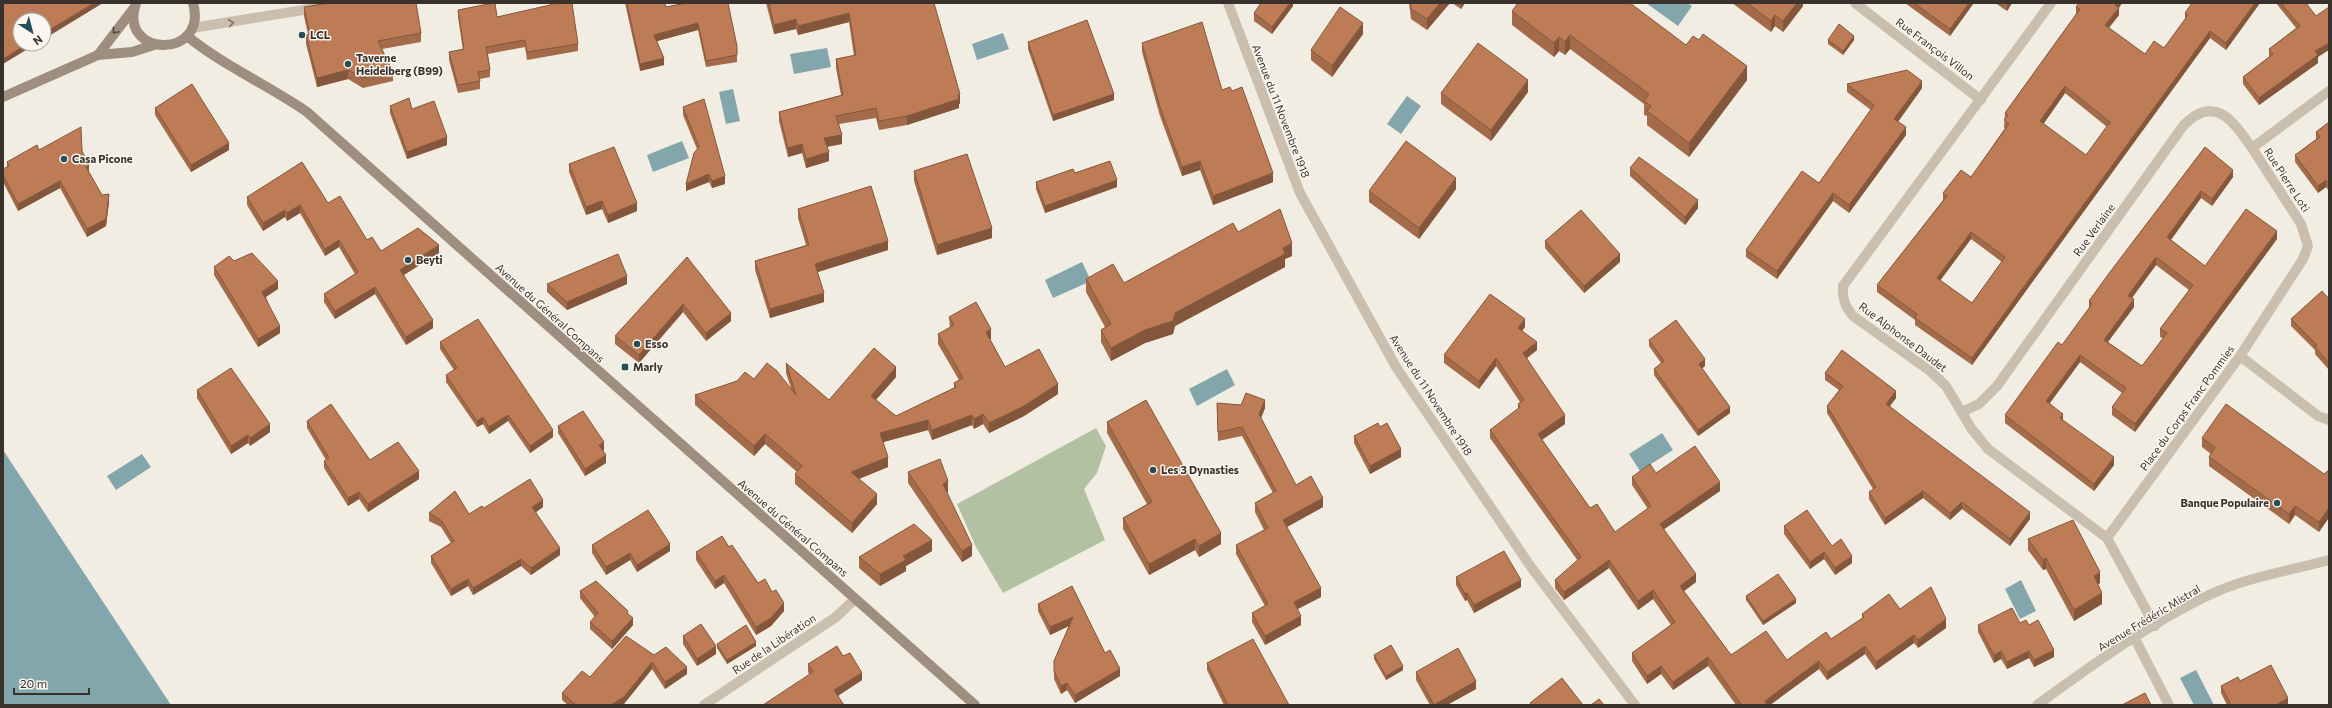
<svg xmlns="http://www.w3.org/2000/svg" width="2332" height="708" font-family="Commissioner,sans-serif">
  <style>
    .green { fill: #b3c1a3 }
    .water { fill: #83a6ad }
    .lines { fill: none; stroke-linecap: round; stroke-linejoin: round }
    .minor { stroke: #cabfaf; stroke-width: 10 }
    .tertiary { stroke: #cabfaf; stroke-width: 10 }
    .secondary { stroke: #9e8e80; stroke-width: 10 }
    .wall { fill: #a36b4a; fill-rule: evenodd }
    .shaded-wall { fill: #84573c }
    .building { fill: #bd7c56; stroke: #84573c; fill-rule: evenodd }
    .oneway { stroke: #7a7167 }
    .oneway2 { stroke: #524941 }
    .poi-dot { fill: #244e58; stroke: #faf6ef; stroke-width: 1.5 }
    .labels { text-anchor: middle; stroke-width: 3; stroke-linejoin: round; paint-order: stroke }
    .poi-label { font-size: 11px; font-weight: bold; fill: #39322c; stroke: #faf6ef; text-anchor: start }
    .street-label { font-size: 11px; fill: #39322c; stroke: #faf6ef }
  </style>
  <rect width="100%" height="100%" fill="#f2ede2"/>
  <polygon class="green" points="1096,428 1106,446 1097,473 1084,489 1105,540 1003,593 976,547 957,504"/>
  <g class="water">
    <polygon points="1646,3 1687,3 1692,6 1678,26"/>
    <polygon points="1003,33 1009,49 977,60 972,44"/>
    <polygon points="827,48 831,67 794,74 790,54"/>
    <polygon points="733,89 740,121 726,124 719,92"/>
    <polygon points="1407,96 1421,106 1401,134 1387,124"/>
    <polygon points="682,141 689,158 653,172 647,155"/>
    <polygon points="1082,262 1091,281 1053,298 1045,280"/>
    <polygon points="1227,369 1235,385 1197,406 1189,389"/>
    <polygon points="1662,433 1673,450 1640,471 1629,454"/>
    <polygon points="3,450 171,705 3,705"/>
    <polygon points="142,454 151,467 116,490 107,476"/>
    <polygon points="2021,580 2036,611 2020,619 2005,589"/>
    <polygon points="2196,670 2214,705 2194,705 2180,678"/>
  </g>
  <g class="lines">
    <g class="minor">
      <polyline points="1228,3 1300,193 1396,367 1531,567 1635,705"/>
      <polyline points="1855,3 1981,100"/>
      <path d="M2051,3L1843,286C1842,299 1845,306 1853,316L1930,371L1946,386L1971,428L1988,449L2107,538L2155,626"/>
      <polyline points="2240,356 2318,416 2329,420"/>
      <path d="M1962,412L1979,404L1997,386L2183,126C2215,93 2233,121 2252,148"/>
      <polyline points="2107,538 2240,356 2303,259 2308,246 2301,224 2252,148 2329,91"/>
      <polyline points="2135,639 2169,705"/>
      <polyline points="704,705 836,617 855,599"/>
      <path d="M2037,705C2091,666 2148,624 2209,595C2247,577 2289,571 2329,560"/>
    </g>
    <polyline class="tertiary" points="192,28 316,8"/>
    <g class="secondary">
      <path d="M136,3C117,58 209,60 193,3"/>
      <path d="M187,36C224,66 268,85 307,112L975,705"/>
      <polyline points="98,55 134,8"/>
      <polyline points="3,97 98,55 132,52 154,45"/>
    </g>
  </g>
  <g class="wall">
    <polygon points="625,3 665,3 666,7 686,3 737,46 737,62 706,67 698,30 657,41 664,65 640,71"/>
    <polygon points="766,3 934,3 960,104 959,104 959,108 907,125 879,130 876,118 839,124 842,144 827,147 829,161 806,168 802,153 788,157 779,121 779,112 841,95 836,68 836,59 854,56 849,22 798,35 796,29 774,34"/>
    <polygon points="1293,3 1293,6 1272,34 1254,21 1254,13"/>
    <polygon points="1409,3 1450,3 1427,30 1411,19"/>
    <polygon points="1452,3 1465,3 1461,9"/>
    <polygon points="1732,3 1803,3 1803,6 1783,32 1775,26 1771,32"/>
    <polygon points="1905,3 1973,3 1973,4 1950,36"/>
    <polygon points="1995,3 2012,3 2007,11"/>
    <path d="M2079,3H2122L2119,8V15L2109,28L2145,54L2164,48L2185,20V13L2260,3L2226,50L2210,38L1972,365L1915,325V320L1877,292V285L1943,200V193L1971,177L2005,128H2004L2005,113L2076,14V7ZM2065,93L2107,127L2086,155L2043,124ZM1971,239L2002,262L1972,303L1940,280Z"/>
    <polygon points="2276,3 2306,3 2318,57 2318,63 2259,105 2243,84 2243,77 2270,57 2269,57 2269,49 2296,28"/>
    <polygon points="304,7 421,33 421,42 382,49 393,72 393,81 363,88 348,79 317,87 306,44 306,35 308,34 304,16"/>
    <polygon points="458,10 497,17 578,44 578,51 527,60 525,47 488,54 490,70 490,77 480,79 480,89 458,93 449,60 449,52 463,50 458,17"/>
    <polygon points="1512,11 1686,45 1747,80 1689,157 1647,125 1647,116 1644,115 1644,104 1570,49 1565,55 1559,51 1554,57 1512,25"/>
    <polygon points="1363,34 1332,77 1311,60 1311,50"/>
    <polygon points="1828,40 1854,40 1843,55 1828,44"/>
    <polygon points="1028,42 1114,100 1053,121 1028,49"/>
    <polygon points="1142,43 1222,90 1273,182 1213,205 1200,170 1182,176 1160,116 1142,52"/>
    <polygon points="1847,84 1922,88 1898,122 1906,135 1849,213 1833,201 1777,279 1746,257 1746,250 1819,183 1871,110 1847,92"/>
    <polygon points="1528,92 1491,141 1441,104 1441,93"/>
    <polygon points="390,106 412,109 447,145 407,159 390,113"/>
    <polygon points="683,107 725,184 712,188 709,182 686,191 697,149 683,115"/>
    <polygon points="155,108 229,150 191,172 155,115"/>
    <polygon points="2329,122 2329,191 2326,187 2318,193 2295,162 2295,155 2316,139 2316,132"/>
    <path d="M2205,147L2233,177L2212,206L2201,198L2171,240L2205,266L2277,239L2135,432L2112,415V407L2122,393L2080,362L2050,403L2063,420L2114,465L2094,491L2005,423V415L2062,345L2089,308V301ZM2156,265L2189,290L2160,329V337L2163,338L2142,366L2108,342L2134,307L2132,298Z"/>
    <polygon points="39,150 82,151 89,172 102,195 109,202 106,226 87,237 60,188 18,211 3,182 3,169 7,167 7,162"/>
    <polygon points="569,164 637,211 608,223 602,209 586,215 569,172"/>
    <polygon points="1630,168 1698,208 1685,225 1630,176"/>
    <polygon points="914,171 992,238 937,255 914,181"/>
    <polygon points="1075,173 1117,187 1045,213 1036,189 1036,182"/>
    <polygon points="1456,189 1419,239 1369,202 1369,191"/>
    <polygon points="247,197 328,203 367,240 381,251 439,253 404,275 433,328 406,345 375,294 335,319 324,302 324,294 355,274 339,247 325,256 300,213 287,221 285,217 263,231 247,205"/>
    <polygon points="798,209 888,250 817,272 824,302 770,318 755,270 755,261 806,245 798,218"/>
    <polygon points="1238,232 1292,256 1285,259 1285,267 1175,326 1173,334 1145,343 1111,361 1101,342 1101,330 1105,327 1086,292 1086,279 1124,283"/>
    <polygon points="1545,241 1620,262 1584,293 1545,248"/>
    <polygon points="687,257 731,321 706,341 683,312 639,363 615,344 615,336"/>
    <polygon points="234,261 278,289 266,297 280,333 258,347 214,275 214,267"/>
    <polygon points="547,284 627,284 567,310 547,292"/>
    <polygon points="2329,299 2329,370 2315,354 2315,350 2291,326 2291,319"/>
    <polygon points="949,317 991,339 990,340 1005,367 1058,394 1024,416 989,433 983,424 974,429 972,425 932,440 928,430 883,442 888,467 859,479 877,504 852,533 795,484 795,474 797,472 765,444 754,456 695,405 695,395 754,379 791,388 786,373 786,363 829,400 896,377 876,400 896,416 954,388 954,383 959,380 938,344 938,334 950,328"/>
    <polygon points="1525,327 1522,331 1537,350 1527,358 1565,424 1542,440 1590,508 1615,532 1648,509 1632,485 1632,477 1656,473 1720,491 1664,529 1696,582 1684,591 1731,655 1787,660 1831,639 1862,619 1862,614 1900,609 1946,628 1918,648 1914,643 1876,670 1865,654 1827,680 1819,669 1770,705 1736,705 1708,666 1673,690 1661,674 1647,684 1632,661 1632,653 1671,625 1653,599 1638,610 1609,568 1564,600 1555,588 1555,580 1578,561 1490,438 1490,430 1518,409 1518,404 1520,402 1496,366 1479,389 1444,363 1444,355"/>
    <polygon points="1649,340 1705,366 1702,368 1730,413 1698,436 1654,375 1654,369 1661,363 1649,346"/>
    <polygon points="440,342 553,437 530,453 508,421 489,434 483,424 477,427 446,382 446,375 454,370 440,349"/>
    <polygon points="1825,373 1896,398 1890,406 2030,519 2010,546 1962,509 1950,520 1923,498 1885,525 1869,499 1869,492 1873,489 1827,413 1827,406 1839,390 1825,380"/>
    <polygon points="197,390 270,432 250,446 248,443 231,454 197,398"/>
    <polygon points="1217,403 1265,408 1261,418 1296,485 1323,507 1287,527 1321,597 1297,609 1301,625 1265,645 1252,622 1252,613 1265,606 1236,554 1236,545 1264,530 1255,512 1255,503 1273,493 1242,436 1218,441"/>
    <polygon points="307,421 370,460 419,479 368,512 359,499 348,506 324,468 324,461 326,460 307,428"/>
    <polygon points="1107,422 1221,544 1199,557 1195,550 1149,575 1123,529 1123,518 1147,504 1107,433"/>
    <polygon points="558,426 604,450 603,451 606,463 585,476 558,433"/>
    <polygon points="1380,427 1401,457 1370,474 1354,443 1354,436"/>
    <polygon points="2202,438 2324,474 2319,532 2295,515 2289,524 2209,466 2209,457 2211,454 2202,447"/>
    <polygon points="908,472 948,492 947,492 972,556 962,562 908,483"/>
    <polygon points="543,507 536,512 560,555 531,575 521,566 473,595 468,586 451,596 431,563 431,556 451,543 441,527 429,521 429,513 469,514 484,508"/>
    <polygon points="1784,526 1852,563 1835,575 1824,559 1810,569 1784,534"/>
    <polygon points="2028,539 2100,583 2098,584 2102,604 2074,621 2046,569 2043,570 2028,550"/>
    <polygon points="592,545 670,551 637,572 630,560 606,575 592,553"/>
    <polygon points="729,547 758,583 772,592 784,611 771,626 756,635 724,583 715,589 696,560 696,552"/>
    <polygon points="932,551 906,566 906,571 880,586 859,568 859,557"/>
    <polygon points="1456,577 1521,587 1474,613 1467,600 1465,601 1456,585"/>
    <polygon points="1072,586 1105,653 1110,650 1120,669 1120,676 1075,703 1067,690 1061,694 1054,679 1054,661 1069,626 1050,635 1038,611 1038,604"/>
    <polygon points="580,591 628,614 633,625 612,649 590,629 590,622 595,617 580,598"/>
    <polygon points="1746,596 1796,603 1763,625 1746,600"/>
    <polygon points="2020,623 2029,625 2054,657 2034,667 2029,658 2007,669 2001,659 1994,663 1978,632 1978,625"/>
    <polygon points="683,636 716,654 697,666 683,644"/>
    <polygon points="717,644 756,646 727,664 717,648"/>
    <polygon points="654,655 687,674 665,689 652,669 623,705 568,705 562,700 562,693 590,677"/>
    <polygon points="1374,655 1403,670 1386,680 1374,659"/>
    <polygon points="843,656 862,680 838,696 809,674 808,672 808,664"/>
    <polygon points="1207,663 1289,705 1224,705 1207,670"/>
    <polygon points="1416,672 1476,689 1447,705 1430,705 1416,680"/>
    <polygon points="2240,681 2288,705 2227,705 2221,693 2221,686"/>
  </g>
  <g class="shaded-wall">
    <polygon points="94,3 103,3 44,39 44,33"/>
    <polygon points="1290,3 1293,3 1293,6 1272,34 1272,27"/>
    <polygon points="1440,3 1450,3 1427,30 1427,19"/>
    <polygon points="1461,3 1465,3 1461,9"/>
    <polygon points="1797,3 1803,3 1803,6 1783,32 1783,21"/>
    <polygon points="1969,3 1973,3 1973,4 1950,36 1950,29"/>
    <polygon points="2008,3 2012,3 2007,11 2007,5"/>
    <polygon points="2117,3 2122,3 2115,12 2115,5"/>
    <polygon points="2255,3 2260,3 2226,50 2226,43"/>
    <polygon points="2119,8 2119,15 2105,32 2105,25"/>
    <polygon points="849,13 849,22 798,35 798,26"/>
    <polygon points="1775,15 1775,26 1771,32 1771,21"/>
    <polygon points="796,19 796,29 774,34 774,25"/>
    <polygon points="698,23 698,30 654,42 654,35"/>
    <polygon points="1363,23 1363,34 1332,77 1332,66"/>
    <polygon points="2210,31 2210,38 1972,365 1972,358"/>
    <polygon points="1570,35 1570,49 1565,55 1565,42"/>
    <polygon points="1854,36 1854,40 1843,55 1843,51"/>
    <polygon points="1559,37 1559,51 1554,57 1554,43"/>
    <polygon points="2329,43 2329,50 2318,57 2318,63 2259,105 2259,98 2315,51"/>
    <polygon points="27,44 36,44 3,64 3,59"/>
    <polygon points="664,58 664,65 640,71 640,64"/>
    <polygon points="1747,66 1747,80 1689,157 1689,143"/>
    <polygon points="348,70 348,79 317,87 317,78"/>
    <polygon points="1528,80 1528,92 1491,141 1491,130"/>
    <polygon points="1922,81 1922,88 1894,127 1894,119"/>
    <polygon points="2065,86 2065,93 2040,129 2040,121"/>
    <polygon points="960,94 960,104 959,104 959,108 907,125 907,116"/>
    <polygon points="1114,94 1114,100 1053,121 1053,115"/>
    <polygon points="1906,127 1906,135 1849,213 1849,205"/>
    <polygon points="842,135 842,144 824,147 824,138"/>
    <polygon points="447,137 447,145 407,159 407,152"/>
    <polygon points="229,143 229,150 191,172 191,165"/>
    <polygon points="802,144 802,153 788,157 788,148"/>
    <polygon points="829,152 829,161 806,168 806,159"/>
    <polygon points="1200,161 1200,170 1182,176 1182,167"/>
    <polygon points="89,165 89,172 86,174 86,167"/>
    <polygon points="2233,170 2233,177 2212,206 2212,199"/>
    <polygon points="1273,173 1273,182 1213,205 1213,196"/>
    <polygon points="709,174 709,182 686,191 686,184"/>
    <polygon points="725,176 725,184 712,188 712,181"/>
    <polygon points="1456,178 1456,189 1419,239 1419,228"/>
    <polygon points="1117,180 1117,187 1045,213 1045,206"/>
    <polygon points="2326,180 2326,187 2318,193 2318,186"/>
    <polygon points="60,181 60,188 18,211 18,204"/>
    <polygon points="2201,191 2201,198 2167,245 2167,237"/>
    <polygon points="1833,193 1833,201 1777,279 1777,271"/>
    <polygon points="109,194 109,202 106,226 87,237 87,229"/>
    <polygon points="1698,200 1698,208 1685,225 1685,217"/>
    <polygon points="602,201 602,209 586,215 586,207"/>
    <polygon points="637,203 637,211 608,223 608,215"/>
    <polygon points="300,205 300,213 287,221 287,213"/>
    <polygon points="285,210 285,217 263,231 263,223"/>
    <polygon points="992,228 992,238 937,255 937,245"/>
    <polygon points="2277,231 2277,239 2135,432 2135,424"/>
    <polygon points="1971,232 1971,239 1937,285 1937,278"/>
    <polygon points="339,240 339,247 325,256 325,249"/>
    <polygon points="888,241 888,250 815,273 815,264"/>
    <polygon points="1292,243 1292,256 1285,259 1285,267 1175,326 1173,334 1145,343 1111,361 1111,348 1175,313 1283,248"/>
    <polygon points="439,245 439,253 400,277 400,270"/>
    <polygon points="1620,254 1620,262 1584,293 1584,286"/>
    <polygon points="2156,257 2156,265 2128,303 2128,296"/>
    <polygon points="627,276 627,284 567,310 567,302"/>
    <polygon points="278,281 278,289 262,299 262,292"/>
    <polygon points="375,287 375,294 335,319 335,311"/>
    <polygon points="824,293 824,302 770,318 770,309"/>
    <polygon points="2134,299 2134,307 2104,347 2104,340"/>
    <polygon points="683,304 683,312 639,363 639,355"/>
    <polygon points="731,313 731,321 706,341 706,333"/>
    <polygon points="1525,319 1525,327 1518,336 1518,328"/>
    <polygon points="433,320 433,328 406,345 406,337"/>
    <polygon points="280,326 280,333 258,347 258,339"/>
    <polygon points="991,329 991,339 986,342 986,332"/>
    <polygon points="1537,342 1537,350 1523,361 1523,353"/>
    <polygon points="2080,355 2080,362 2046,408 2046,401"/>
    <polygon points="1496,358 1496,366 1479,389 1479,381"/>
    <polygon points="1705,359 1705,366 1699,371 1699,364"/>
    <polygon points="896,367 896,377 871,405 871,396"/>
    <polygon points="1058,384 1058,394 1024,416 989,433 989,423"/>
    <polygon points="1896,391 1896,398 1886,411 1886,404"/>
    <polygon points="1265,400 1265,408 1259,423 1259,414"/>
    <polygon points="1730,407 1730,413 1698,436 1698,430"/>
    <polygon points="983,414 983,424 974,429 974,419"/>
    <polygon points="2063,414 2063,421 2060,418"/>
    <polygon points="508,415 508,421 489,434 489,427"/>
    <polygon points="972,415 972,425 932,440 932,430"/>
    <polygon points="1565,415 1565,424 1538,442 1538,434"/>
    <polygon points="483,417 483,424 477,427 477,421"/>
    <polygon points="928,420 928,430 880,443 880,433"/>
    <polygon points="270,424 270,432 250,446 250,438"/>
    <polygon points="553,430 553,437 530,453 530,446"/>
    <polygon points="765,434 765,444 754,456 754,446"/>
    <polygon points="248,435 248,443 231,454 231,446"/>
    <polygon points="604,442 604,450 599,453 599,445"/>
    <polygon points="1401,449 1401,457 1370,474 1370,466"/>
    <polygon points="606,455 606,463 585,476 585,469"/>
    <polygon points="888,457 888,467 851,482 851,472"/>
    <polygon points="2114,457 2114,465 2094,491 2094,484"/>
    <polygon points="419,471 419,479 368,512 368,504"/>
    <polygon points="948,481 948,492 943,495 943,484"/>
    <polygon points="1720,482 1720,491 1660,532 1660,524"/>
    <polygon points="1923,491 1923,498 1885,525 1885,518"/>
    <polygon points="359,492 359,499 348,506 348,498"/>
    <polygon points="877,494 877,504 852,533 852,523"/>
    <polygon points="1323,498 1323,507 1283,529 1283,520"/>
    <polygon points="543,500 543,507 532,515 532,507"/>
    <polygon points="1962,502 1962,509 1950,520 1950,513"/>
    <polygon points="2295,506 2295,515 2289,524 2289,514"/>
    <polygon points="2329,508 2329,518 2319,532 2319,522"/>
    <polygon points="2030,512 2030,519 2010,546 2010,539"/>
    <polygon points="1221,533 1221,544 1199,557 1199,546"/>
    <polygon points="1195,539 1195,550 1149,575 1149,564"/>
    <polygon points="932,540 932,551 906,566 906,571 880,586 880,574 903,556"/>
    <polygon points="670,544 670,551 637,572 637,565"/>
    <polygon points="972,545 972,556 962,562 962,551"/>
    <polygon points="560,548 560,555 531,575 531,568"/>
    <polygon points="1824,552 1824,559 1810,569 1810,562"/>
    <polygon points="630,553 630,560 606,575 606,567"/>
    <polygon points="1852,556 1852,563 1835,575 1835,568"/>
    <polygon points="2046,558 2046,569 2043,570 2043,560"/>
    <polygon points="521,559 521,566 473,595 473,588"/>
    <polygon points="1609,560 1609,568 1564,600 1564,592"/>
    <polygon points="2100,572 2100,583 2094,587 2094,576"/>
    <polygon points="1696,574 1696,582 1680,594 1680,586"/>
    <polygon points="724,575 724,583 715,589 715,581"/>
    <polygon points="468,579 468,586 451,596 451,589"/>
    <polygon points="1521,580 1521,587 1474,613 1474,605"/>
    <polygon points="1321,588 1321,597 1294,611 1294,602"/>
    <polygon points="1653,590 1653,599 1638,610 1638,601"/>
    <polygon points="1467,593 1467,600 1465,601 1465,594"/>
    <polygon points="2102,593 2102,604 2074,621 2074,610"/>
    <polygon points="1796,599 1796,603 1763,625 1763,621"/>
    <polygon points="784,603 784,611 771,626 756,635 756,627"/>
    <polygon points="1301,616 1301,625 1265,645 1265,636"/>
    <polygon points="1073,617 1073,624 1050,635 1050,627"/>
    <polygon points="633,618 633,625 612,649 612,641"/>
    <polygon points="1946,619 1946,628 1918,648 1918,640"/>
    <polygon points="1914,635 1914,643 1876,670 1876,662"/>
    <polygon points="756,642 756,646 727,664 727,660"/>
    <polygon points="716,646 716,654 697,666 697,659"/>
    <polygon points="1865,646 1865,654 1827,680 1827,672"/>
    <polygon points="2054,650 2054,657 2034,667 2034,660"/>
    <polygon points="2001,651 2001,659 1994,663 1994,655"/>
    <polygon points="2029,651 2029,658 2007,669 2007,662"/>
    <polygon points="1708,657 1708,666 1673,690 1673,682"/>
    <polygon points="1819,661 1819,669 1770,705 1765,705 1765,701"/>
    <polygon points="652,662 652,669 624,704 623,705 611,705"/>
    <polygon points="1403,666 1403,670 1386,680 1386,676"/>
    <polygon points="1661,666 1661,674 1647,684 1647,676"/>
    <polygon points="687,667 687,674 665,689 665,682"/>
    <polygon points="1120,669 1120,676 1075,703 1075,695"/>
    <polygon points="862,673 862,680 834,698 834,690"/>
    <polygon points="1476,681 1476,689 1447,705 1434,705"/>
    <polygon points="1067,683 1067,690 1061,694 1061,686"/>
    <polygon points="2288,698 2288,705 2276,705"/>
  </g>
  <g class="building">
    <polygon points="3,3 94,3 44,33 44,20 20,20 20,44 27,44 3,59"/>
    <polygon points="329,3 416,3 421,33 378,41 393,72 363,78 348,70 317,78 306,35 310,34 304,7"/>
    <polygon points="493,3 495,3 497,17 550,5 555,3 572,3 578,44 527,52 525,40 486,47 490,70 478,72 480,81 458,85 449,52 464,49 458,10"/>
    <polygon points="627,3 665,3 666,7 686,3 728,3 737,46 737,55 706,61 698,23 654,35 664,58 640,64"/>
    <polygon points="769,3 934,3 960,94 958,95 959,99 907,116 879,121 876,108 836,116 842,135 824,138 829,152 806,159 802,144 788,148 779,112 843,95 836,59 856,55 849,13 798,26 796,19 774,25"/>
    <polygon points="1261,3 1290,3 1272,27 1254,13"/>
    <polygon points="1410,3 1440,3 1427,19 1411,9"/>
    <polygon points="1518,3 1630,3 1686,45 1693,36 1699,40 1703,34 1747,66 1689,143 1647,111 1651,106 1644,101 1649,94 1570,35 1565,42 1559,37 1554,43 1512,11"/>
    <polygon points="1747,3 1797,3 1783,21 1775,15 1771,21"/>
    <polygon points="1914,3 1969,3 1950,29"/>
    <path d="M2079,3H2117L2115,5L2119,8L2105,25L2145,54L2154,41L2164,48L2188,15L2185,13L2192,3H2255L2226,43L2210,31L1972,358L1915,318L1917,314L1877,285L1947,196L1943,193L1961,170L1971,177L2009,124L2004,120L2008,115L2005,113L2080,9L2076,7ZM2065,86L2110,122L2086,155L2040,121ZM1971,232L2005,257L1972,303L1937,278Z"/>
    <polygon points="2281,3 2306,3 2316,16 2329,7 2329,43 2315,51 2318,55 2259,98 2243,77 2273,54 2269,49 2300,26"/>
    <polygon points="1340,7 1363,23 1332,66 1311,50"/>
    <polygon points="1087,20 1114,94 1053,115 1028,42"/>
    <polygon points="1202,22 1222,90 1230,87 1232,91 1242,87 1273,173 1213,196 1200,161 1182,167 1160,107 1142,43"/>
    <polygon points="1839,24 1854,36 1843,51 1828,40"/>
    <polygon points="1478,43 1528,80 1491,130 1441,93"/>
    <polygon points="1907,70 1922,81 1894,119 1906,127 1849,205 1833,193 1777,271 1746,250 1802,171 1819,183 1874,105 1847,84"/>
    <polygon points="192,84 229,143 191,165 155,108"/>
    <polygon points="409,98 412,109 434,101 447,137 407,152 390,106"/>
    <polygon points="704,99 725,176 712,181 709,174 686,184 694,153 699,147 683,107"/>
    <polygon points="2329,122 2329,184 2326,180 2318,186 2295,155 2320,137 2316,132"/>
    <polygon points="81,127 82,151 89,165 86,167 102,195 109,194 106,219 87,229 60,181 18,204 3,175 3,169 9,166 7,162 37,145 39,150"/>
    <polygon points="1406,141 1456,178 1419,228 1369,191"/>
    <polygon points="614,147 637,203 608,215 602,201 586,207 569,164"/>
    <path d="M2205,147L2233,170L2212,199L2201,191L2167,237L2205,266L2246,209L2277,231L2135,424L2112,407L2126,388L2080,355L2046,401L2063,414L2060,418L2114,457L2094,484L2005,415L2058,342L2062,345L2092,304L2089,301L2110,272ZM2156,257L2193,285L2160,329L2167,333L2142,366L2104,340L2134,299L2128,296Z"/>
    <polygon points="967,154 992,228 937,245 914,171"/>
    <polygon points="1639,157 1698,200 1685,217 1630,168"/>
    <polygon points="1110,161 1117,180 1045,206 1036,182 1073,169 1075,173"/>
    <polygon points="302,162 328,203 340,196 367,240 372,237 381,251 418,228 439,245 400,270 433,320 406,337 375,287 335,311 324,294 358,272 339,240 325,249 300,205 287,213 285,210 263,223 247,197"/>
    <polygon points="871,186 888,241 815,264 824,293 770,309 755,261 809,245 798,209"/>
    <polygon points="1280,209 1292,243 1283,248 1285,254 1175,313 1173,321 1145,330 1111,348 1101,330 1111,324 1086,279 1113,264 1124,283 1233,223 1238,232"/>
    <polygon points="1581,210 1620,254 1584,286 1545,241"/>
    <polygon points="252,253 278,281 262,292 280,326 258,339 214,267 229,256 234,261"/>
    <polygon points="618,254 627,276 567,302 547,284"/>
    <polygon points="687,257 731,313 706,333 683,304 639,355 615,336"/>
    <polygon points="2322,291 2329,299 2329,363 2315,347 2317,345 2291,319"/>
    <polygon points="1490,294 1525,319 1518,328 1537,342 1523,353 1565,415 1538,434 1590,508 1597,504 1615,532 1651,506 1632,477 1650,464 1656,473 1695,446 1720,482 1660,524 1696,574 1680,586 1731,655 1766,631 1787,660 1826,632 1831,639 1864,617 1862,614 1889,594 1900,609 1931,587 1946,619 1918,640 1914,635 1876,662 1865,646 1827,672 1819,661 1765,701 1767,705 1741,705 1741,704 1708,657 1673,682 1661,666 1647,676 1632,653 1675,622 1653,590 1638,601 1609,560 1564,592 1555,580 1581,557 1490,430 1520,407 1518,404 1524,400 1496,358 1479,381 1444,355"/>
    <polygon points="976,302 991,329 986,332 1005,367 1039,349 1058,384 1024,406 989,423 983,414 974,419 972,415 932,430 928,420 880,433 888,457 851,472 877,494 852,523 795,474 802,466 765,434 754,446 695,395 737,381 745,372 754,379 767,363 777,371 796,395 786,363 829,400 874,348 896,367 871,396 896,416 956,387 954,383 963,378 938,334 954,325 949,317"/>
    <polygon points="478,319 553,430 530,446 508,415 489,427 483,417 477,421 446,375 457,368 440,342"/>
    <polygon points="1676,320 1705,359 1699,364 1730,407 1698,430 1654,369 1664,361 1649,340"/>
    <polygon points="1842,350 1896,391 1886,404 2030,512 2010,539 1962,502 1950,513 1923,491 1885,518 1869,492 1876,487 1827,406 1843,386 1825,373"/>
    <polygon points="231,368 270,424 250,438 248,435 231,446 197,390"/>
    <polygon points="1246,393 1265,400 1259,414 1296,485 1311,476 1323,498 1283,520 1321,588 1294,602 1301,616 1265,636 1252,613 1268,604 1236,545 1268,528 1255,503 1276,491 1242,427 1218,432 1217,403 1241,405"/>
    <polygon points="1146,400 1221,533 1199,546 1195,539 1149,564 1123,518 1152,502 1107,422"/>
    <polygon points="331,404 370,460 398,442 419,471 368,504 359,492 348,498 324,461 329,458 307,421"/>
    <polygon points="2226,404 2324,474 2329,470 2329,508 2319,522 2295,506 2289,514 2209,457 2215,447 2202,438"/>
    <polygon points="583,411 604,442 599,445 606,455 585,469 558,426"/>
    <polygon points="1378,423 1380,427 1387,423 1401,449 1370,466 1354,436"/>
    <polygon points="940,459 948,481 943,484 972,545 962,551 908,472"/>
    <polygon points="530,479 543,500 532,507 560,548 531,568 521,559 473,588 468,579 451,589 431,556 454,541 441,520 429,513 455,491 469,514 482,506 484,508"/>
    <polygon points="648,510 670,544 637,565 630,553 606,567 592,545"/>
    <polygon points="1807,510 1832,546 1841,539 1852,556 1835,568 1824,552 1810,562 1784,526"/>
    <polygon points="2073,520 2100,572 2094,576 2102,593 2074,610 2046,558 2043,560 2028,539"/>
    <polygon points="914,524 932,540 903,556 906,560 880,574 859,557"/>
    <polygon points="722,536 729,547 732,545 758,583 765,579 772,592 776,590 784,603 771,618 756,627 724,575 715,581 696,552"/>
    <polygon points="1504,551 1521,580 1474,605 1467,593 1465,594 1456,577"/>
    <polygon points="1778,574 1796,599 1763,621 1746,596"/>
    <polygon points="596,581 628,611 627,613 633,618 612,641 590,622 598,613 580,591"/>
    <polygon points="1072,586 1105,653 1110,650 1120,669 1075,695 1067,683 1061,686 1054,671 1054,661 1073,617 1050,627 1038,604"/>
    <polygon points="2012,608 2020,623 2026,620 2029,625 2038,620 2054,650 2034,660 2029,651 2007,662 2001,651 1994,655 1978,625"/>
    <polygon points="701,624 716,646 697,659 683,636"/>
    <polygon points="746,625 756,642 727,660 717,644"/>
    <polygon points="626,636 654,655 666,647 687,667 665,682 652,662 624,697 611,705 576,705 562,693 582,671 590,677"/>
    <polygon points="1253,639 1289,705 1228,705 1207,663"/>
    <polygon points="1391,645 1403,666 1386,676 1374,655"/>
    <polygon points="837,646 843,656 850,653 862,673 834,690 844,705 763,705 813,672 808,664"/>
    <polygon points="1458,648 1476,681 1434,705 1416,672"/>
    <polygon points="2271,665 2288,698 2276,705 2231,705 2221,686 2238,677 2240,681"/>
    <polygon points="1562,678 1583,705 1532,705 1530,703"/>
    <polygon points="2145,693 2151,705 2122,705"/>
    <polygon points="1599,699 1604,705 1591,705"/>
  </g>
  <defs><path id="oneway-chevron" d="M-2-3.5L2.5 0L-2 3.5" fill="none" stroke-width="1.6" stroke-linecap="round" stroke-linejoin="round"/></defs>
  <use class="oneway" href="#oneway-chevron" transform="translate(231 23) rotate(-8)"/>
  <use class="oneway2" href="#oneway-chevron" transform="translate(115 31) rotate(130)"/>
  <g class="poi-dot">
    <circle cx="302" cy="35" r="4"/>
    <circle cx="348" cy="64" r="4"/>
    <circle cx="64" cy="159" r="4"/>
    <circle cx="408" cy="260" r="4"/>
    <circle cx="637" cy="344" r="4"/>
    <rect x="621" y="363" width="8" height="8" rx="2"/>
    <circle cx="1153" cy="470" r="4"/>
    <circle cx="2277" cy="503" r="4"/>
  </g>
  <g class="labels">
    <g class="poi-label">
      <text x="310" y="39">LCL</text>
      <text x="356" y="62">Taverne<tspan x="356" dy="13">Heidelberg (B99)</tspan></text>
      <text x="72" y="163">Casa Picone</text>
      <text x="416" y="264">Beyti</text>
      <text x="645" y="348">Esso</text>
      <text x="633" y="371">Marly</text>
      <text x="1161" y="474">Les 3 Dynasties</text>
      <text x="2269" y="507" text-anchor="end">Banque Populaire</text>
    </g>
    <g class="street-label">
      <text transform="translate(1935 49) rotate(37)" y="4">Rue François Villon</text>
      <text transform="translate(1281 111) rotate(69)" y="4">Avenue du 11 Novembre 1918</text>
      <text transform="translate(2287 180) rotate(57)" y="4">Rue Pierre Loti</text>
      <text transform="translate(2094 230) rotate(-54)" y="4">Rue Verlaine</text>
      <text transform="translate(550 313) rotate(42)" y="4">Avenue du Général Compans</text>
      <text transform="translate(1903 337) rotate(37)" y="4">Rue Alphonse Daudet</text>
      <text transform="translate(1431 395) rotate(57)" y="4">Avenue du 11 Novembre 1918</text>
      <text transform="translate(2187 408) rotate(-54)" y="4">Place du Corps Franc Pommies</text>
      <text transform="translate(793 528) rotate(41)" y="4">Avenue du Général Compans</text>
      <text transform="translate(2149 618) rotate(-31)" y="4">Avenue Frédéric Mistral</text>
      <text transform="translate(774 644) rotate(-34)" y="4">Rue de la Libération</text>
    </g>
  </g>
  <rect width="2332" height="708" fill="none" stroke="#39322c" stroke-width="8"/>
  <g transform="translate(32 32) rotate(144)"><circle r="19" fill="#faf6ef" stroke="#ada8a1"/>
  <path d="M0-3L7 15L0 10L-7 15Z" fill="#244e58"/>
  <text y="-6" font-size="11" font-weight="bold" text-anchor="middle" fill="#39322c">N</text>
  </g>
  <path d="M14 688v6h75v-6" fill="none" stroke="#39322c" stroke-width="2"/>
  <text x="20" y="688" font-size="12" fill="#39322c" stroke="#faf6ef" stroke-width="3" paint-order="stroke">20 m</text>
</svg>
